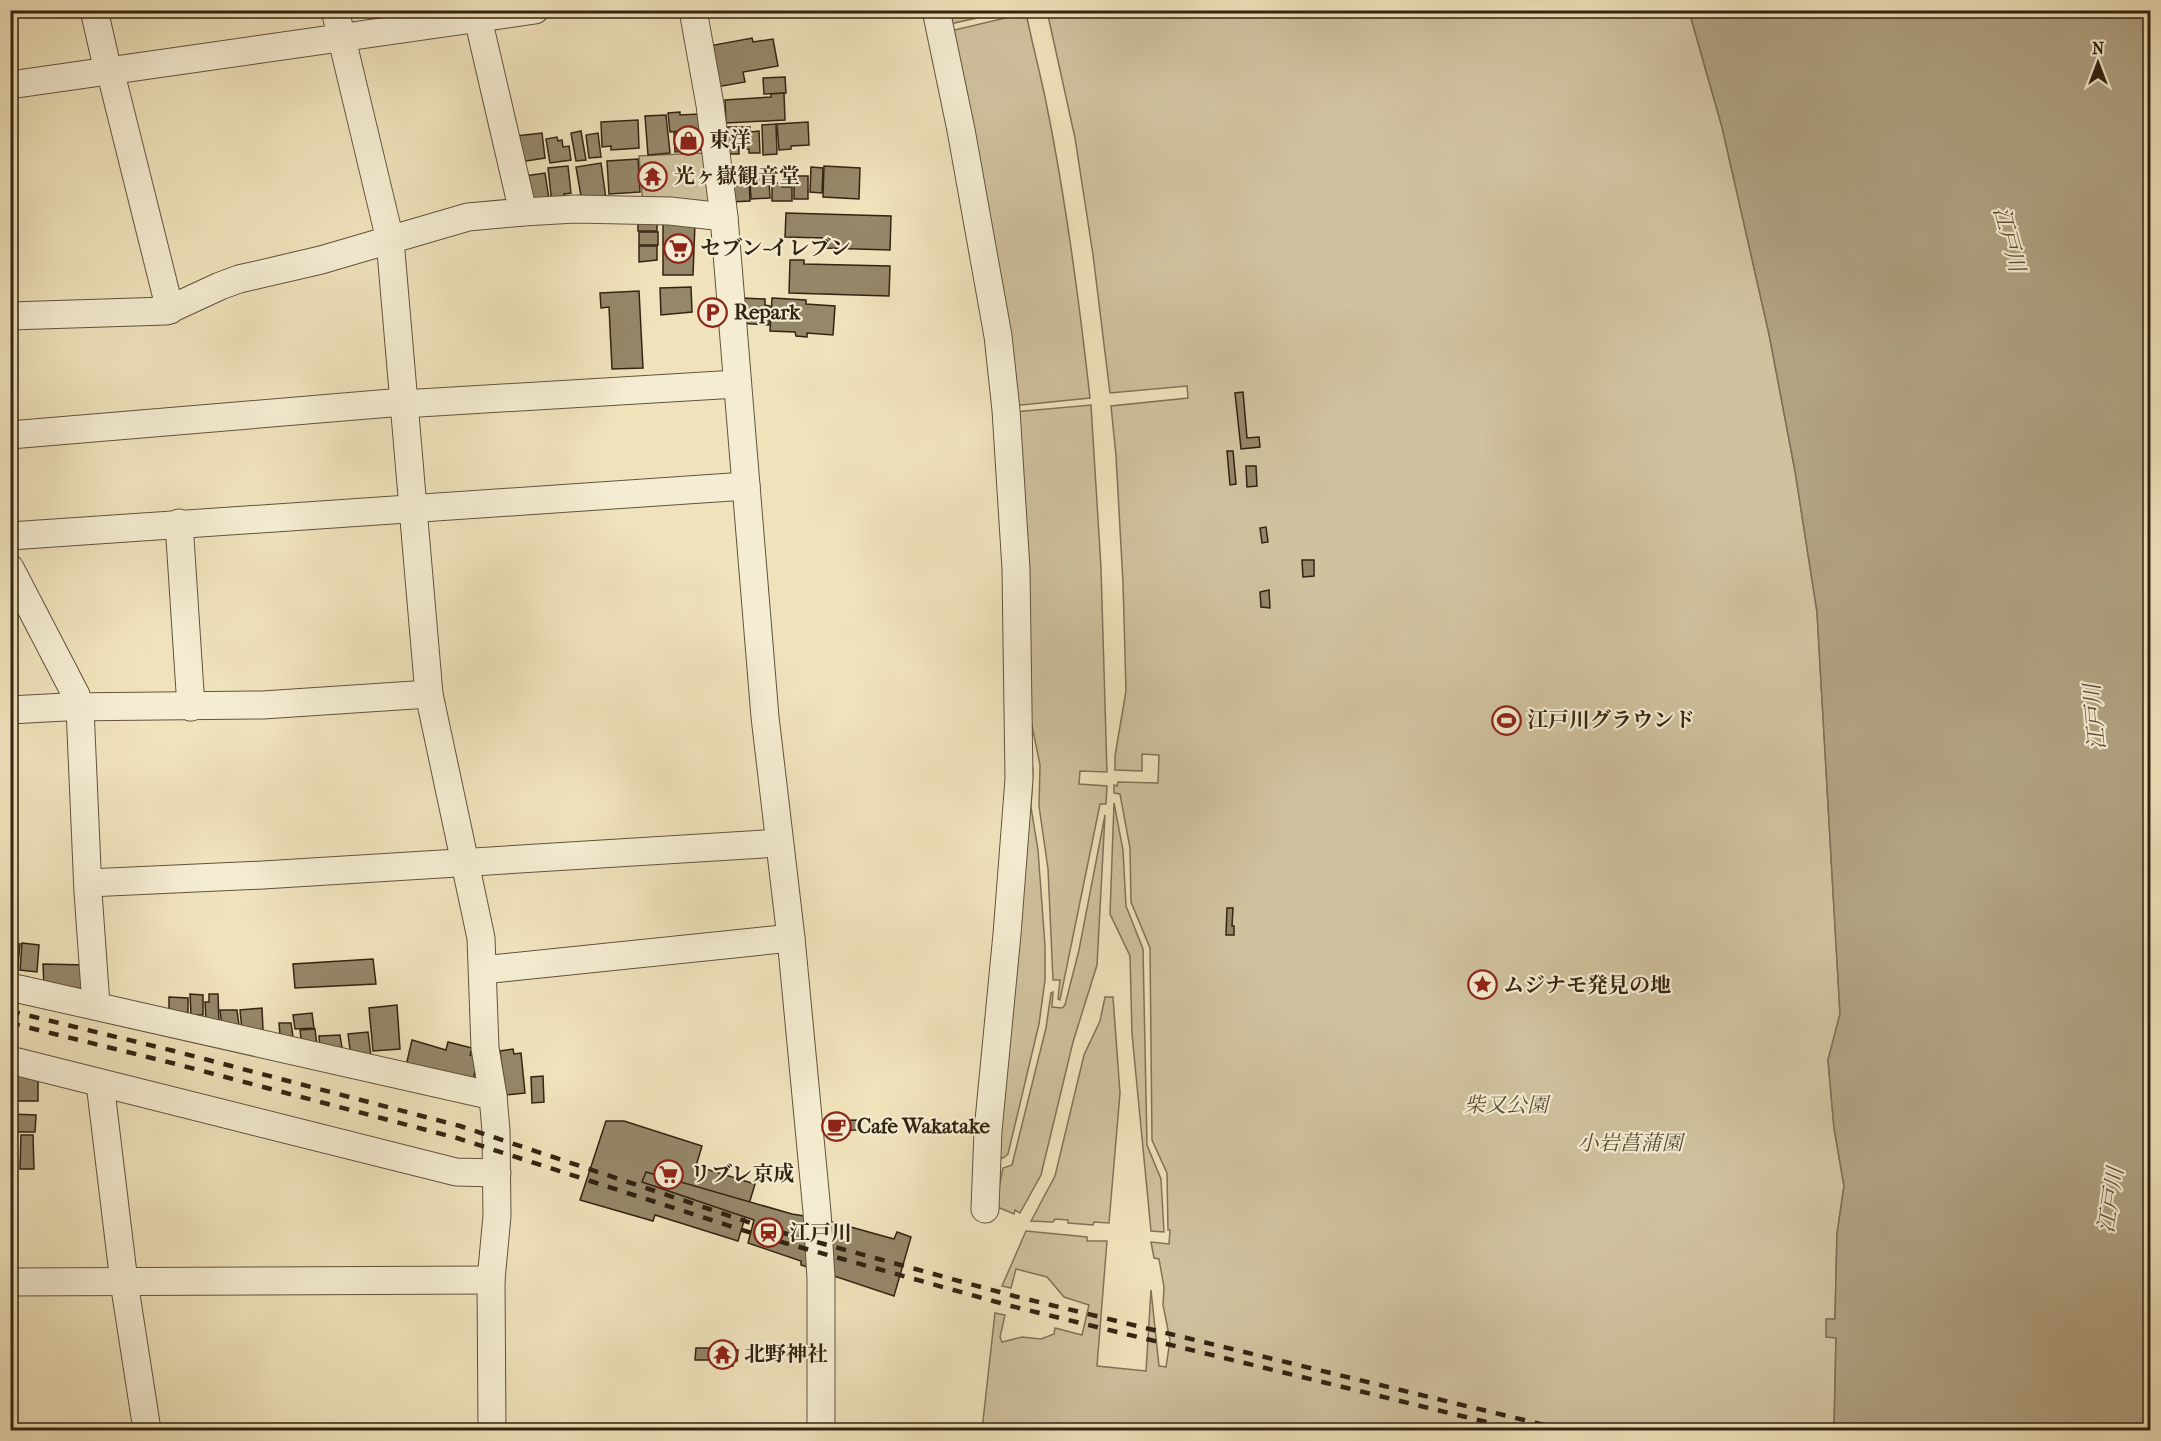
<svg xmlns="http://www.w3.org/2000/svg" width="2161" height="1441" font-family="'IM FELL French Canon','Noto Serif JP',serif">
  <style>
    .green { fill: #d0c29f; stroke: #827258; stroke-width: 1.5 }
    .water { fill: #b0a282; stroke: #7e6f55; stroke-width: 1.5 }
    .building { fill: #95876a; stroke: #332312; stroke-width: 1.5 }
    .lines { fill: none; stroke-linecap: round; stroke-linejoin: round }
    .minor-casing { stroke: #62533c; stroke-width: 29 }
    .minor { stroke: #f5edd3; stroke-width: 27 }
    .rail { stroke: #332312; stroke-width: 4.5; stroke-dasharray: 10 10; stroke-linecap: butt }
    .labels { text-anchor: middle; stroke-width: 4.5; stroke-linejoin: round; paint-order: stroke }
    .poi-label { font-size: 21px; font-weight: bold; fill: #332312; stroke: #f5edd3; text-anchor: start }
    .park-label { font-size: 21px; font-style: italic; fill: #5a4b35; stroke: #f5edd3 }
    .water-label { font-size: 22px; font-style: italic; fill: #5f4f39; stroke: #f5edd3 }
  </style>
  <rect width="100%" height="100%" fill="#f0e3bc"/>
  <filter id="stains"><feTurbulence type="fractalNoise" baseFrequency=".00333" numOctaves="4"/><feColorMatrix values="0 0 0 0 .2 0 0 0 0 .09 0 0 0 0 .02 0 0 0 .5 -.17"/></filter>
  <radialGradient id="worn" r=".72"><stop offset=".6" stop-color="#630" stop-opacity="0"/><stop offset="1" stop-color="#630" stop-opacity=".3"/></radialGradient>
  <g class="green">
    <polygon points="942,10 1009,11 945,25"/>
    <polygon points="1051,10 1689,11 1722,127 1769,334 1795,471 1817,612 1840,1014 1828,1060 1834,1128 1844,1186 1837,1234 1835,1319 1827,1319 1836,1338 1834,1430 1074,1430 1075,1425 1054,1423 1052,1430 982,1430 995,1313 1005,1315 1000,1337 1002,1342 1022,1337 1041,1339 1054,1334 1055,1328 1082,1335 1089,1305 1064,1297 1047,1277 1016,1269 1011,1288 1002,1286 1026,1231 1087,1237 1087,1241 1107,1241 1097,1366 1146,1371 1151,1290 1159,1366 1166,1367 1170,1340 1163,1305 1164,1287 1159,1259 1154,1258 1151,1242 1169,1244 1170,1230 1168,1230 1167,1173 1152,1140 1150,948 1131,902 1130,848 1120,794 1114,793 1114,785 1117,786 1118,782 1158,783 1159,755 1142,754 1142,771 1115,770 1115,756 1126,691 1123,583 1116,456 1111,406 1188,398 1187,386 1110,393 1093,255 1075,138 1047,11"/>
    <path d="M1026,13C1032,43 1040,72 1046,102C1066,200 1079,299 1090,398L1012,406L946,32Z"/>
    <polygon points="703,153 710,206 643,204 639,156"/>
    <polygon points="1091,405 1101,568 1107,772 1080,771 1079,784 1107,786 1106,804 1100,804 1060,1000 1058,999 1060,980 1053,980 1048,869 1039,806 1040,765 1031,721 1012,412"/>
    <polygon points="1024,723 1033,769 1031,807 1038,850 1045,946 1045,980 1039,1024 1008,1154 1003,1158 996,1158"/>
    <polygon points="1114,803 1123,850 1126,906 1143,949 1147,1145 1161,1179 1164,1232 1151,1231 1132,1034 1130,956 1110,914"/>
    <polygon points="1105,815 1097,965 1073,1042 1041,1175 1020,1213 1015,1210 1014,1214 995,1206 1003,1168 1012,1165 1046,1028 1051,993 1053,992 1052,1007 1062,1008 1065,1005 1079,950"/>
    <polygon points="1105,997 1113,997 1120,1093 1109,1223 1094,1222 1093,1225 1068,1223 1068,1220 1055,1219 1053,1222 1031,1221 1055,1176 1084,1055 1100,1021"/>
  </g>
  <polygon class="water" points="1689,11 2150,11 2150,1430 1834,1430 1836,1338 1826,1337 1826,1319 1835,1319 1837,1234 1844,1186 1834,1128 1828,1060 1840,1014 1817,612 1795,471 1769,334 1722,127"/>
  <g class="building">
    <polygon points="752,38 753,42 773,39 778,66 743,72 745,82 717,87 709,46"/>
    <polygon points="785,77 786,93 764,94 763,78"/>
    <polygon points="784,93 785,120 726,123 725,100 771,97 771,94"/>
    <polygon points="680,112 680,115 699,114 701,129 670,132 668,113"/>
    <polygon points="666,115 670,153 648,155 645,116"/>
    <polygon points="638,120 639,148 611,150 611,146 602,147 601,122"/>
    <polygon points="808,122 809,145 791,146 791,149 779,150 777,124"/>
    <polygon points="776,124 777,154 763,155 762,125"/>
    <polygon points="723,127 738,127 739,154 725,154"/>
    <polygon points="740,127 750,127 750,132 759,131 760,153 749,153 749,149 740,149"/>
    <polygon points="581,131 586,160 576,161 571,133"/>
    <polygon points="703,131 704,150 675,152 674,133"/>
    <polygon points="542,133 545,158 520,162 516,136"/>
    <polygon points="598,133 601,157 589,158 586,135"/>
    <polygon points="557,137 558,141 562,140 563,147 569,146 571,160 550,163 546,139"/>
    <polygon points="638,159 640,192 609,194 607,161"/>
    <polygon points="601,163 606,199 582,202 576,167"/>
    <polygon points="660,165 662,184 654,185 655,189 646,190 644,172 647,172 646,166"/>
    <polygon points="568,166 571,193 564,194 565,203 552,204 548,168"/>
    <polygon points="824,166 860,168 859,199 823,197"/>
    <polygon points="811,167 823,168 822,193 810,192"/>
    <polygon points="545,173 549,199 529,201 525,176"/>
    <polygon points="749,176 750,201 731,202 730,177"/>
    <rect x="794" y="176" width="14" height="23"/>
    <polygon points="769,179 770,198 751,199 750,180"/>
    <polygon points="772,183 782,183 782,187 792,187 792,201 772,201"/>
    <polygon points="786,213 891,216 890,250 824,248 825,238 785,237"/>
    <rect x="638" y="216" width="19" height="15"/>
    <polygon points="663,223 695,223 693,275 663,275"/>
    <rect x="639" y="232" width="19" height="13"/>
    <polygon points="639,246 657,246 657,260 639,262"/>
    <polygon points="790,260 804,260 804,264 890,266 889,296 789,293"/>
    <polygon points="691,287 692,312 661,315 660,288"/>
    <polygon points="639,291 643,368 612,369 609,307 601,308 600,293"/>
    <polygon points="741,298 765,299 765,305 770,306 769,325 739,323"/>
    <polygon points="772,298 806,300 806,304 835,306 833,335 807,333 807,337 796,336 795,332 770,331"/>
    <polygon points="1243,392 1247,438 1259,437 1260,447 1241,449 1235,393"/>
    <polygon points="1227,451 1233,451 1236,484 1230,485"/>
    <polygon points="1246,466 1256,466 1257,486 1247,487"/>
    <polygon points="1266,527 1268,542 1262,543 1260,528"/>
    <polygon points="1302,560 1314,560 1314,576 1303,577"/>
    <polygon points="1269,590 1270,608 1261,607 1260,592"/>
    <polygon points="1227,908 1233,908 1232,926 1234,926 1234,935 1226,935"/>
    <polygon points="10,943 20,944 17,975 10,974"/>
    <polygon points="22,943 39,945 37,972 20,970"/>
    <polygon points="373,959 376,984 295,988 293,964"/>
    <polygon points="43,964 87,965 87,989 44,986"/>
    <polygon points="190,994 203,995 203,1015 191,1015"/>
    <polygon points="209,994 218,994 219,1023 206,1022 205,1002 209,1002"/>
    <polygon points="169,997 188,998 188,1014 175,1014 169,1008"/>
    <polygon points="397,1005 400,1049 373,1051 369,1008"/>
    <polygon points="262,1008 263,1030 242,1030 240,1010"/>
    <polygon points="220,1010 237,1010 239,1025 222,1026"/>
    <polygon points="312,1013 314,1028 295,1029 293,1015"/>
    <polygon points="279,1023 291,1023 293,1037 280,1035"/>
    <polygon points="315,1029 317,1046 302,1046 300,1030"/>
    <polygon points="368,1032 371,1056 351,1057 348,1034"/>
    <polygon points="340,1035 342,1048 320,1049 319,1036"/>
    <polygon points="412,1040 446,1050 448,1042 472,1048 470,1055 473,1056 475,1070 473,1082 406,1066"/>
    <polygon points="513,1049 514,1054 521,1053 525,1093 505,1095 500,1051"/>
    <rect x="10" y="1075" width="28" height="26"/>
    <polygon points="543,1076 544,1102 532,1103 531,1077"/>
    <polygon points="10,1114 36,1115 35,1132 10,1132"/>
    <polygon points="858,1120 858,1130 816,1131 816,1121"/>
    <polygon points="606,1121 624,1121 702,1146 696,1166 755,1184 738,1241 655,1215 653,1221 580,1200"/>
    <polygon points="10,1135 17,1135 17,1167 10,1166"/>
    <polygon points="21,1135 33,1135 34,1169 20,1169"/>
    <polygon points="646,1172 792,1214 822,1219 894,1239 897,1232 911,1237 894,1296 801,1265 801,1261 748,1243 754,1220 642,1182"/>
    <polygon points="714,1344 733,1344 733,1350 738,1350 737,1361 733,1361 733,1366 714,1366 714,1360 695,1360 696,1348 714,1348"/>
  </g>
  <g class="lines">
    <defs>
      <g id="minor">
        <polyline points="94,10 108,71"/>
        <polyline points="335,10 390,240 429,694 481,938 485,1048 493,1096 496,1131 497,1216 491,1280 492,1430"/>
        <polyline points="476,10 523,212"/>
        <polyline points="693,10 710,105 724,217 765,717 791,938 817,1212 821,1278 821,1430"/>
        <polyline points="936,10 961,130 998,336 1006,410 1016,569 1019,779 1007,934 988,1131 985,1209"/>
        <polyline points="110,70 170,310"/>
        <polyline points="10,85 535,10"/>
        <polyline points="10,316 166,311 220,286 239,279 321,260 468,217 523,212 575,209 670,211 724,217"/>
        <polyline points="403,404 737,384"/>
        <polyline points="10,435 403,402"/>
        <polyline points="179,523 191,707"/>
        <polyline points="10,536 746,486"/>
        <polyline points="10,568 76,695 80,708 88,892 96,1005"/>
        <polyline points="10,710 65,707 263,705 429,694"/>
        <polyline points="88,883 263,875 779,843"/>
        <polyline points="483,970 791,938"/>
        <polyline points="10,987 493,1096"/>
        <polyline points="10,1060 456,1172 497,1173"/>
        <polyline points="100,1083 124,1282 147,1430"/>
        <polyline points="10,1282 491,1280"/>
      </g>
    </defs>
    <use href="#minor" class="minor-casing"/>
    <use href="#minor" class="minor"/>
    <g class="rail">
      <polyline points="10,1011 174,1051 460,1126 769,1229 1014,1296 1565,1430"/>
      <polyline points="10,1023 172,1063 457,1138 767,1238 1011,1306 1519,1430"/>
    </g>
  </g>
  <defs>
    <symbol id="shop-ring" viewBox="-11 -11 22 22"><circle r="9.5" fill="#f5edd3" stroke="#8f2418" stroke-width="1.5"/><path d="M-5-2.5h2.3a2.7 3.5 0 0 1 5.4 0H5L5.5 6h-11ZM-1.5-2.5h3a1.5 2.3 0 0 0-3 0Z" fill="#8f2418"/></symbol>
    <symbol id="temple-ring" viewBox="-11 -11 22 22"><circle r="9.5" fill="#f5edd3" stroke="#8f2418" stroke-width="1.5"/><path d="M0-6L5-2H3V0L6.5 2.5H4V6H1.5V3h-3V6H-4V2.5H-6.5L-3 0V-2H-5Z" fill="#8f2418"/></symbol>
    <symbol id="supermarket-ring" viewBox="-11 -11 22 22"><circle r="9.5" fill="#f5edd3" stroke="#8f2418" stroke-width="1.5"/><path d="M-6-5.5h2.5l.6 2H6L4.5 2H-2.5L-4.4-4H-6ZM-1.5 3.2a1.3 1.3 0 1 0 .1 0ZM3 3.2a1.3 1.3 0 1 0 .1 0Z" fill="#8f2418"/></symbol>
    <symbol id="parking-ring" viewBox="-11 -11 22 22"><circle r="9.5" fill="#f5edd3" stroke="#8f2418" stroke-width="1.5"/><path d="M-3.5-5.5H1a3.5 3.5 0 0 1 0 7H-1V5.5H-3.5ZM-1-3.4V-.6H.8a1.4 1.4 0 0 0 0-2.8Z" fill="#8f2418"/></symbol>
    <symbol id="stadium-ring" viewBox="-11 -11 22 22"><circle r="9.5" fill="#f5edd3" stroke="#8f2418" stroke-width="1.5"/><path d="M0-5a6.5 5 0 1 0 0 10a6.5 5 0 1 0 0-10ZM-3.5-1.8h7v3.6h-7Z" fill="#8f2418"/></symbol>
    <symbol id="sight-ring" viewBox="-11 -11 22 22"><circle r="9.5" fill="#f5edd3" stroke="#8f2418" stroke-width="1.5"/><path d="M0-6L1.8-2.2L6-1.7L2.9 1.2L3.7 5.4L0 3.3L-3.7 5.4L-2.9 1.2L-6-1.7L-1.8-2.2Z" fill="#8f2418"/></symbol>
    <symbol id="cafe-ring" viewBox="-11 -11 22 22"><circle r="9.5" fill="#f5edd3" stroke="#8f2418" stroke-width="1.5"/><path d="M-5.5-4.5H6V0H3Q3 3.5 0 3.5H-2.5Q-5.5 3.5-5.5 0ZM3-3.2v2h1.7v-2ZM-6 4.5H4V6H-6Z" fill="#8f2418"/></symbol>
    <symbol id="station-ring" viewBox="-11 -11 22 22"><circle r="9.5" fill="#f5edd3" stroke="#8f2418" stroke-width="1.5"/><path d="M-3-6H3Q5-6 5-4V2Q5 4 3 4L4.5 6H3L1.5 4h-3L-3 6H-4.5L-3 4Q-5 4-5 2V-4Q-5-6-3-6ZM-3.5-4v3h7v-3ZM-3.5 1v1.5H-2V1ZM2 1v1.5H3.5V1Z" fill="#8f2418"/></symbol>
  </defs>
  <g fill-rule="evenodd">
    <use href="#shop-ring" x="672" y="124" width="33" height="33"/>
    <use href="#temple-ring" x="636" y="160" width="33" height="33"/>
    <use href="#supermarket-ring" x="662" y="232" width="33" height="33"/>
    <use href="#parking-ring" x="696" y="296" width="33" height="33"/>
    <use href="#stadium-ring" x="1490" y="704" width="33" height="33"/>
    <use href="#sight-ring" x="1466" y="968" width="33" height="33"/>
    <use href="#cafe-ring" x="820" y="1110" width="33" height="33"/>
    <use href="#supermarket-ring" x="652" y="1158" width="33" height="33"/>
    <use href="#station-ring" x="752" y="1216" width="33" height="33"/>
    <use href="#temple-ring" x="706" y="1338" width="33" height="33"/>
  </g>
  <g class="labels">
    <g class="poi-label">
      <text x="709" y="147">東洋</text>
      <text x="674" y="183">光ヶ嶽観音堂</text>
      <text x="700" y="255">セブン-イレブン</text>
      <text x="734" y="319">Repark</text>
      <text x="1527" y="727">江戸川グラウンド</text>
      <text x="1503" y="992">ムジナモ発見の地</text>
      <text x="857" y="1133">Cafe Wakatake</text>
      <text x="690" y="1181">リブレ京成</text>
      <text x="789" y="1240">江戸川</text>
      <text x="744" y="1361">北野神社</text>
    </g>
    <g class="park-label">
      <text x="1506" y="1112">柴又公園</text>
      <text x="1630" y="1150">小岩菖蒲園</text>
    </g>
    <g class="water-label">
      <text transform="translate(2010 239) rotate(75)" y="8">江戸川</text>
      <text transform="translate(2094 717) rotate(-95)" y="8">江戸川</text>
      <text transform="translate(2110 1200) rotate(-81)" y="8">江戸川</text>
    </g>
  </g>
  <rect width="2161" height="1441" fill="none" stroke="#f0e3bc" stroke-width="36"/>
  <rect x="12" y="12" width="2137" height="1417" fill="none" stroke="#332312" stroke-width="3"/>
  <rect x="18" y="18" width="2125" height="1405" fill="none" stroke="#332312" stroke-width="1.5"/>
  <g transform="translate(2098 63)" stroke="#f5edd3" stroke-width="4.5" paint-order="stroke">
  <path d="M0-4.5L10 22L0 15L-10 22Z" fill="#332312"/>
  <text y="-9" font-size="16" font-weight="bold" text-anchor="middle" fill="#332312">N</text>
  </g>
  <rect width="100%" height="100%" filter="url(#stains)"/>
  <rect width="100%" height="100%" fill="url(#worn)"/>
</svg>
